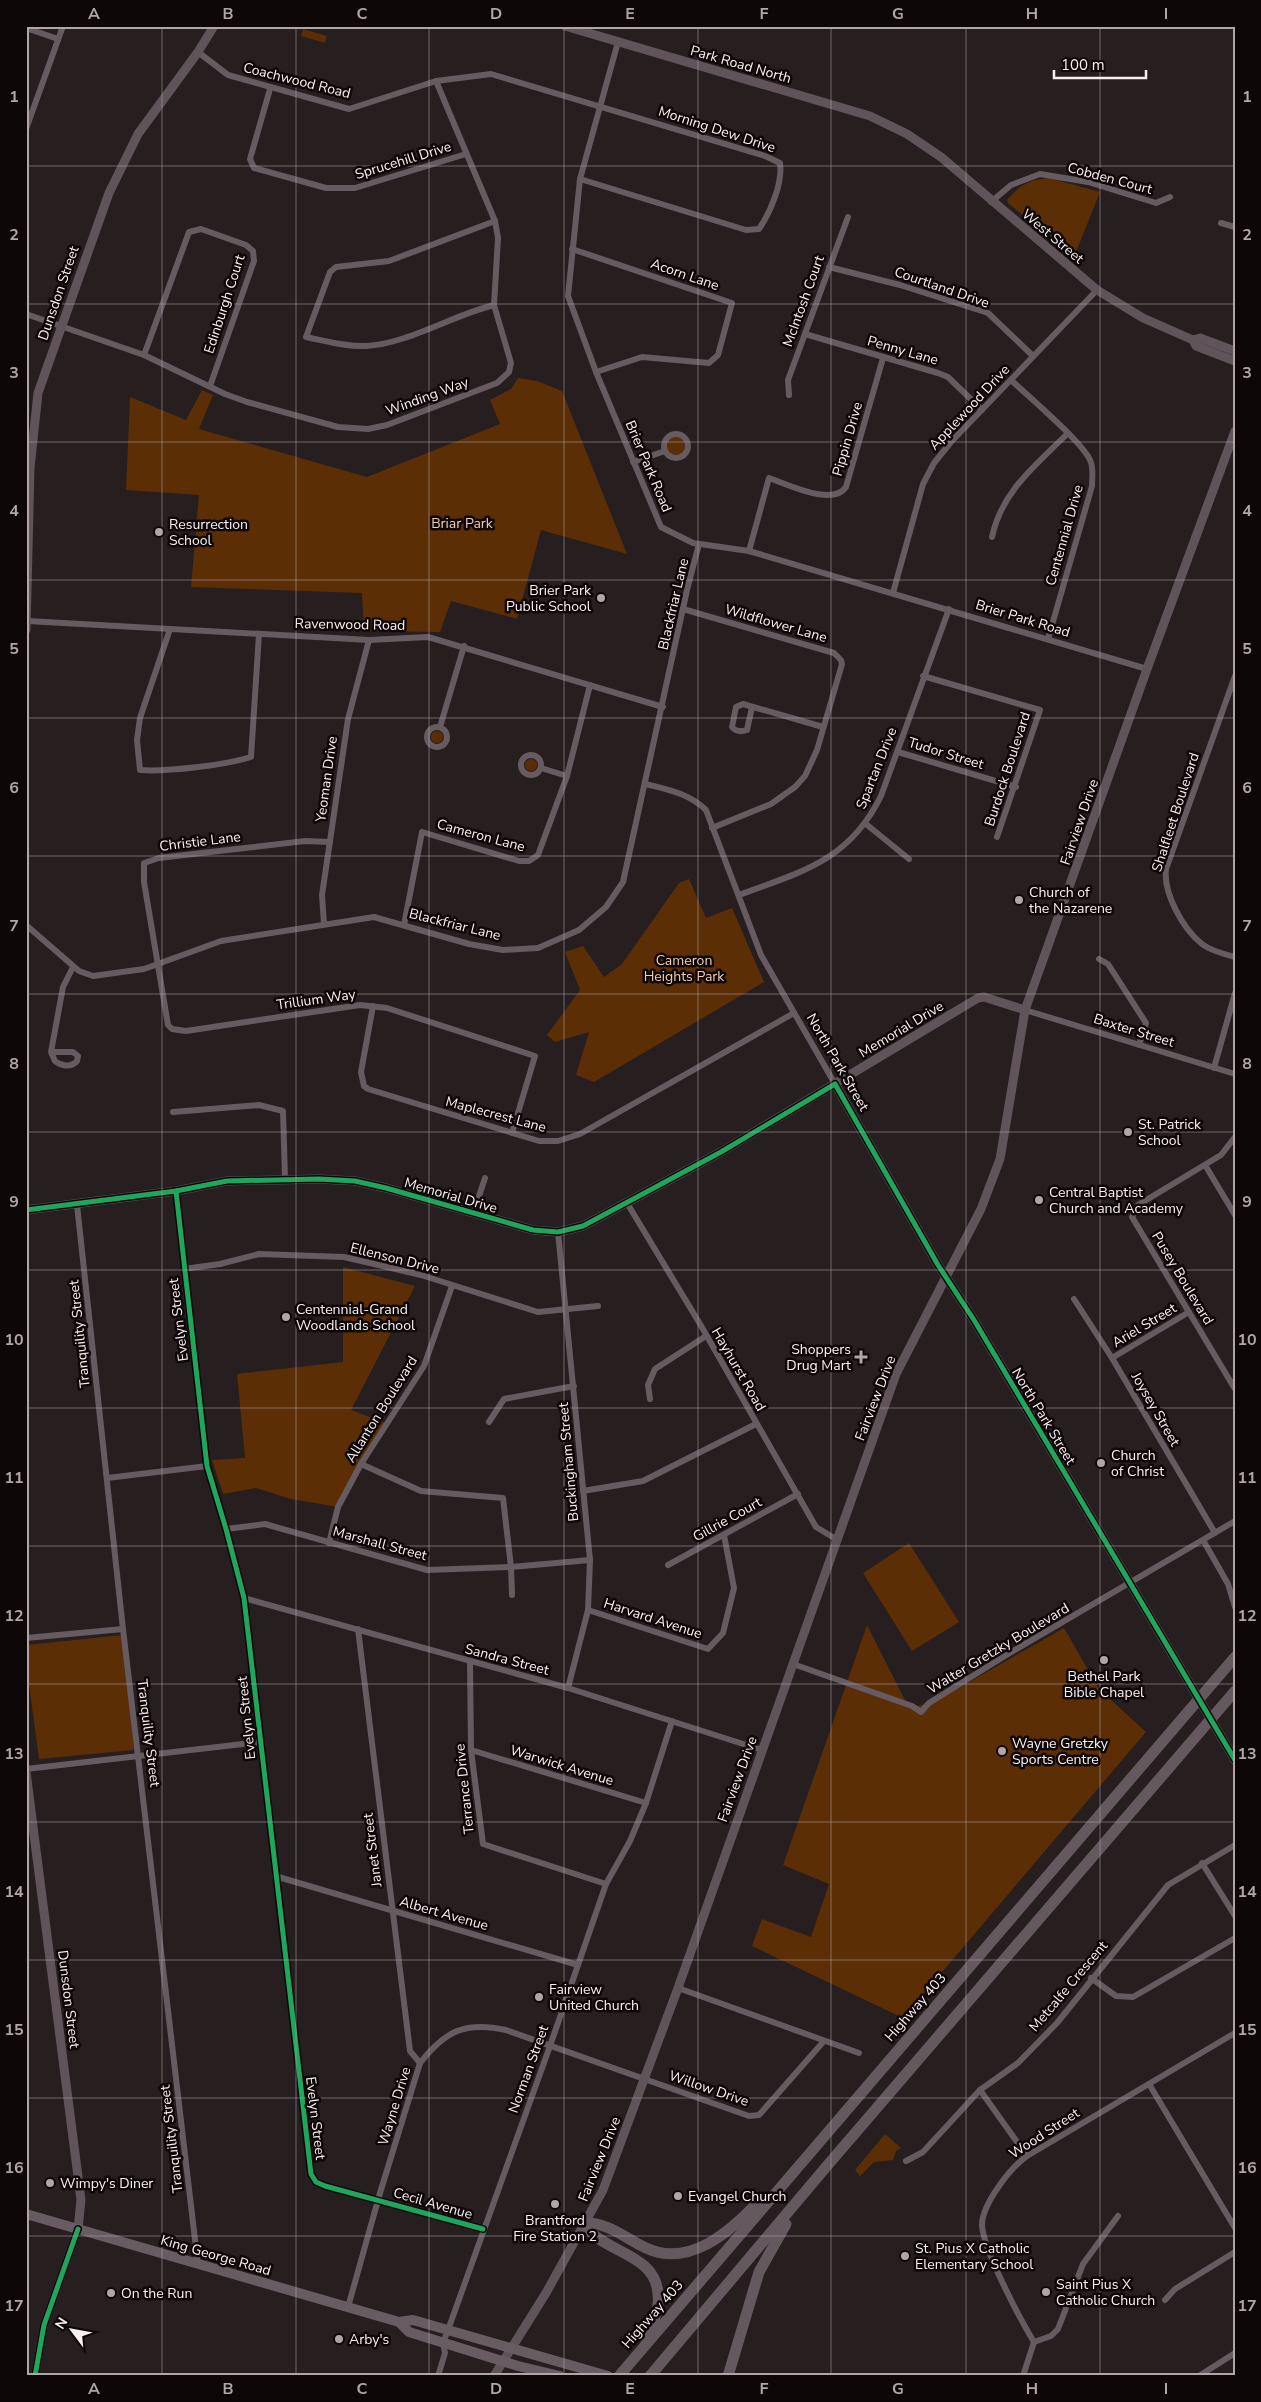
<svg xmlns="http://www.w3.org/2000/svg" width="1261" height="2402" font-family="'Nunito Sans',sans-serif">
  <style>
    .green { fill: #5c2e06 }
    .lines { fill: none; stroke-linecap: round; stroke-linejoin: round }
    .minor { stroke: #665b61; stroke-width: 6 }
    .tertiary { stroke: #665b61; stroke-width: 8 }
    .secondary { stroke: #60545a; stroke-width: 9 }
    .primary { stroke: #695b62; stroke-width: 10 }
    .motorway { stroke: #65595f; stroke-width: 11 }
    .cycleway-casing { stroke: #0e0708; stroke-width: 8 }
    .cycleway { stroke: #20a55d; stroke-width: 5 }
    .grid { fill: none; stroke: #b0a5a7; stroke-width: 1; stroke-opacity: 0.55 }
    .poi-dot { fill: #b0a5a7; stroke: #0e0708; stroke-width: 2 }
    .labels { text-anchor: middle; stroke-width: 5; stroke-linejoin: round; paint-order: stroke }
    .street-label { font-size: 14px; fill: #faeef0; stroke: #0e0708 }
    .park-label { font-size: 14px; fill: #f3c9af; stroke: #0e0708 }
    .poi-label { font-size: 14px; fill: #faeef0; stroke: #0e0708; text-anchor: start }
    .neatline { fill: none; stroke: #b0a5a7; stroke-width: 2 }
    .grid-label { font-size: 16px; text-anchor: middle; font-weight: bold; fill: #b0a5a7 }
  </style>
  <rect width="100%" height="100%" fill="#261e1f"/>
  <g class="green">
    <polygon points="303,29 327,36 325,43 301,36"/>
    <path d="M1049,178L1100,192L1074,257L1008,203L1007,200C1020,185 1029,180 1049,178Z"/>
    <polygon points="518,378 537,381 562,391 627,554 541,530 517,619 451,601 440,632 364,631 362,593 191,587 199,495 126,490 130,397 186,420 202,390 213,395 199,429 367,477 500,424 490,400 511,389"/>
    <circle cx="676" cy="446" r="9"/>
    <circle cx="437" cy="737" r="6"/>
    <circle cx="531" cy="765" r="6"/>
    <polygon points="689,879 706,918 732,908 764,982 594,1082 576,1075 589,1032 555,1042 547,1035 580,990 565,952 583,946 604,977 622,964 679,883"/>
    <polygon points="343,1267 415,1286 351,1410 386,1423 338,1507 291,1499 256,1488 223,1494 212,1460 245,1458 237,1374 343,1362"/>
    <polygon points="909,1543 959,1622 912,1651 863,1573"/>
    <polygon points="867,1625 909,1708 934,1702 1064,1628 1099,1689 1146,1732 903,2018 752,1946 762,1919 811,1937 829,1884 783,1865"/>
    <polygon points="123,1635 134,1750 39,1759 26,1662 26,1645"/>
    <polygon points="885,2134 901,2148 896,2151 893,2160 874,2162 860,2176 855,2170"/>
  </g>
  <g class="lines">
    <g class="minor">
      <polyline points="26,28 58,39"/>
      <polyline points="618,42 580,179 568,296 596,372 661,527 693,543 749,551 1147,669"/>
      <path d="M198,52L228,75L349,109L436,81L491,74L765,156L780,163C783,183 770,213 759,229L746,230L580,179"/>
      <polyline points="270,89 250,159 254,168 326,188 355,188 466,154"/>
      <polyline points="26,129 63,26"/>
      <polyline points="991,202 1011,185 1040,174 1088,182 1156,203 1170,197"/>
      <polyline points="1221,223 1235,227"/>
      <polyline points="572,249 732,303 718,355 709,363 642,357 596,372"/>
      <polyline points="829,267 900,285 988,313 1033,356"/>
      <path d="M494,305C453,315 407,344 366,346C346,347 326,341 306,337L330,272L336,267L389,261L495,221"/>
      <polyline points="26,314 144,355 225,394 247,402 338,427 368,429 387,425 497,383 509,372 511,363 494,305 498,238 495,221 436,81"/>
      <polyline points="805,334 938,373 948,377 982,410"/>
      <polyline points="144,355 189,232 201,229 246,245 253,251 254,261 210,386"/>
      <path d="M1011,380C1029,397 1081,441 1090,460C1094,468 1092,477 1092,486L1048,639"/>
      <polyline points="789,395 788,380 848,217"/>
      <circle cx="676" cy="446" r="12"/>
      <polyline points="633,462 665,451"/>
      <path d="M992,537C1002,491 1035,466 1067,434"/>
      <path d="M749,551L769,478C787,484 833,507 846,487L883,358"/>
      <polyline points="893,593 923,484 934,463 951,442 1097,290"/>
      <polyline points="683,609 834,653 841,660 842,664 817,750 805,776 795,787 771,804 712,828"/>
      <polyline points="27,621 369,640 428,637 663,707"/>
      <path d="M170,629L140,718L137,740L140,770C167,772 225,765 251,757L259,634"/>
      <polyline points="923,676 1040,710 997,837"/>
      <path d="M1235,676L1166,869C1163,893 1183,929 1202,944C1211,951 1224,954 1235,957"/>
      <path d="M752,707L747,730C741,732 736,732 732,727L736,707L743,704L823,727"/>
      <circle cx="437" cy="737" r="10"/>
      <polyline points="440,727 464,646"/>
      <polyline points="898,752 1016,787"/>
      <circle cx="531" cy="765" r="10"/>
      <polyline points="541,768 567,776"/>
      <path d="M646,784C669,790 688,793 706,810L761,955L835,1084"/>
      <polyline points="866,824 909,859"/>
      <polyline points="330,842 305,841 159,858 144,863 144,882 168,1025 172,1029 186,1031 360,1005 387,1008 535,1056 512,1133"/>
      <path d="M739,895C801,872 849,861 881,796L949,609"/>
      <polyline points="324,924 322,895 348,719 369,640"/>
      <polyline points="26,925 79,971 93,976 144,969 221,941 374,917 469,944 503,950 538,948 579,930 606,907 623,882 687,590 699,544"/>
      <polyline points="404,925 422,832 519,861 529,861 538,855 567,776 590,685"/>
      <polyline points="1099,959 1108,964 1146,1023 1139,1045"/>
      <polyline points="373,1006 361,1072 364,1086 368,1089 539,1141 558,1141 580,1134 794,1013"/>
      <polyline points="1025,1010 1235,1074"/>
      <path d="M51,1052H73L78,1056L77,1061C71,1068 61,1066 55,1061L51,1052L63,987L73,967"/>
      <polyline points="1214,1068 1235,993"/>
      <polyline points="173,1112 259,1105 283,1111 285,1179"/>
      <polyline points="1235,1137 1221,1155 1138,1205 1132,1217 1235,1389"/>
      <polyline points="1205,1165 1235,1215"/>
      <polyline points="176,1191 207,1466 226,1529 244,1598 311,2174 316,2182 325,2186 483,2229"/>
      <polyline points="627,1203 700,1324 816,1527 836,1539"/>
      <polyline points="77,1205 123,1629 198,2265"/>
      <polyline points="473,1214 485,1178"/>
      <polyline points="558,1232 590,1560 588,1610 568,1688"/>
      <polyline points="184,1269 220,1264 259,1254 344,1257 421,1275 538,1312 598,1306"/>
      <polyline points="1074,1299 1112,1358 1215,1533"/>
      <polyline points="1112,1358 1189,1312"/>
      <polyline points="650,1399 648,1385 655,1369 706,1336"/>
      <polyline points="489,1422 504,1399 574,1386"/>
      <polyline points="361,1464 421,1491 503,1498 511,1567 512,1595"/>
      <polyline points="107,1478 207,1466"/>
      <polyline points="583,1491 643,1481 756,1424"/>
      <polyline points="226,1529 265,1524 427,1570 511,1567 590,1560"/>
      <polyline points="1203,1540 1228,1584 1235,1607"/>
      <polyline points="329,1543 338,1507 361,1464 424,1366 452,1286"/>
      <polyline points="668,1565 798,1494"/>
      <polyline points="244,1598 568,1688 762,1750"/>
      <polyline points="588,1610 708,1649 723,1633 734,1588 724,1535"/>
      <polyline points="358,1629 410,2051 420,2063"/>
      <polyline points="26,1638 123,1629"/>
      <polyline points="470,1662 471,1750 483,1844 606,1884"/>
      <polyline points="793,1664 912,1706 921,1712 929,1703 1008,1654 1235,1521"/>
      <polyline points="471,1750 646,1803"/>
      <polyline points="26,1769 260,1742"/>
      <polyline points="1202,1863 1235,1916"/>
      <polyline points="275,1876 578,1965"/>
      <polyline points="1091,1978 1116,1996 1133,1997 1235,1938"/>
      <polyline points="678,1988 859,2053"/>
      <polyline points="1149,2084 1235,2228"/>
      <polyline points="980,2090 1027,2156"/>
      <polyline points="906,2161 923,2152 980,2090 1018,2063 1057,2023 1168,1885 1235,1845"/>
      <polyline points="1165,2300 1175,2289 1235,2252"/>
      <path d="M348,2307L380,2193L420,2063C445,2031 465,2021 506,2030L749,2116L759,2115L824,2041"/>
      <polyline points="1034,2342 1051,2336 1058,2329 1083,2264 1118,2216"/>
      <polyline points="438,2376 445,2353 443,2343 448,2330 550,2046 606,1884 630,1841 646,1803 672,1721"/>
      <path d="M1023,2376L1034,2342C1020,2319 983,2249 982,2225C982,2204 1011,2167 1027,2156L1235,2033"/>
      <polyline points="1199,2376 1235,2353"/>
    </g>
    <polyline class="tertiary" points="35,2376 44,2325 78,2229"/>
    <g class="secondary">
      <polyline points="565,26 870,116 907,134 941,157 1097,290 1143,318 1193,340 1196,346 1235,361"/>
      <polyline points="1193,340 1200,338 1235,351"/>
      <polyline points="26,630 30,468 38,393 109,193 138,134 198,52 214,26"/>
      <polyline points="835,1084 938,1265 974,1320 1235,1760"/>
      <polyline points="26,1210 176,1191 227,1181 319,1179 355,1181 386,1188 533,1230 558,1232 583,1226 721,1152 978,998 984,997 1025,1010"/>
      <polyline points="26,1772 81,2200 78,2229"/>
      <polyline points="494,2376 546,2293 603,2190 678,1988 896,1374 981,1209 1000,1159 1025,1010 1147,669 1235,431"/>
    </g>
    <g class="primary">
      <polyline points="26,2214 399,2322 413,2320 608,2376"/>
      <polyline points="399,2322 409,2332 518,2366 560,2376"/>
    </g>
    <g class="motorway">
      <path d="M586,2223C609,2223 625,2238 646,2248C689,2268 730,2232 758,2202"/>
      <path d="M586,2223C589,2227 591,2233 595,2236C618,2254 656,2259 658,2294C660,2311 653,2324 643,2337"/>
      <polyline points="619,2376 1235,1657"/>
      <polyline points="650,2376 826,2167 1235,1691"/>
      <polyline points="728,2376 759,2272 786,2224"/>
    </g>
    <defs>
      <g id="cycleway">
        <polyline points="176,1191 207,1466 226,1529 244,1598 311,2174 316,2182 325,2186 483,2229"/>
        <polyline points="26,1210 176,1191 227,1181 319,1179 355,1181 386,1188 533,1230 558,1232 583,1226 721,1152 835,1084 938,1265 974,1320 1235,1760"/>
        <polyline points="35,2376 44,2325 78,2229"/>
      </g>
    </defs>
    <use href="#cycleway" class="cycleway-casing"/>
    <use href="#cycleway" class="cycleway"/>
  </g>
  <path class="grid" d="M162,26V2376M296,26V2376M429,26V2376M564,26V2376M698,26V2376M831,26V2376M966,26V2376M1100,26V2376M26,166H1235M26,304H1235M26,442H1235M26,580H1235M26,718H1235M26,856H1235M26,994H1235M26,1132H1235M26,1270H1235M26,1408H1235M26,1546H1235M26,1684H1235M26,1822H1235M26,1960H1235M26,2098H1235M26,2236H1235"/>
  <g class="poi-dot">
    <circle cx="159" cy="532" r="5"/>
    <circle cx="601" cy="598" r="5"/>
    <circle cx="1019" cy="900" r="5"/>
    <circle cx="1128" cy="1132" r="5"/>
    <circle cx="1039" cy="1200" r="5"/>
    <circle cx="286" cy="1317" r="5"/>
    <path d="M858.5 1349.5h5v5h5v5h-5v5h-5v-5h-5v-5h5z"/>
    <circle cx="1101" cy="1463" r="5"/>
    <circle cx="1104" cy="1660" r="5"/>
    <circle cx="1002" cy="1751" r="5"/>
    <circle cx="539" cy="1997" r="5"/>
    <circle cx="50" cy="2183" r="5"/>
    <circle cx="678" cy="2196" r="5"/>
    <circle cx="555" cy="2204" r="5"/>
    <circle cx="905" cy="2256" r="5"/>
    <circle cx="1046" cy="2292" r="5"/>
    <circle cx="111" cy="2293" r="5"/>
    <circle cx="339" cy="2339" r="5"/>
  </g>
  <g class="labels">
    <g class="street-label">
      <text transform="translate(741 64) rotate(16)" y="5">Park Road North</text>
      <text transform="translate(297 80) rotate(14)" y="5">Coachwood Road</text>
      <text transform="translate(717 129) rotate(18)" y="5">Morning Dew Drive</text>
      <text transform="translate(403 160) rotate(-17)" y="5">Sprucehill Drive</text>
      <text transform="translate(1110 178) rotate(15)" y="5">Cobden Court</text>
      <text transform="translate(1053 236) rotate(40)" y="5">West Street</text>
      <text transform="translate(685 274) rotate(19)" y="5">Acorn Lane</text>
      <text transform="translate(942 287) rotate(19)" y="5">Courtland Drive</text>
      <text transform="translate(58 293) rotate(-71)" y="5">Dunsdon Street</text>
      <text transform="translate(803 301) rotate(-70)" y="5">McIntosh Court</text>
      <text transform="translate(224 304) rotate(-72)" y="5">Edinburgh Court</text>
      <text transform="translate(903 350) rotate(16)" y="5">Penny Lane</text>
      <text transform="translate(427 396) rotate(-20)" y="5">Winding Way</text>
      <text transform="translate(969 407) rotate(-47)" y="5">Applewood Drive</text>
      <text transform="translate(847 439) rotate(-74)" y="5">Pippin Drive</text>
      <text transform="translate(649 466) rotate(67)" y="5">Brier Park Road</text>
      <text transform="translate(1064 535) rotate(-74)" y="5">Centennial Drive</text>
      <text transform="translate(673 604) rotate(-77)" y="5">Blackfriar Lane</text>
      <text transform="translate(1023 618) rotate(17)" y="5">Brier Park Road</text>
      <text transform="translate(776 623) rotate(16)" y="5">Wildflower Lane</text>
      <text transform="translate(350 624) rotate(1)" y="5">Ravenwood Road</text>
      <text transform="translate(946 753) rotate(17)" y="5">Tudor Street</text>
      <text transform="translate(876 768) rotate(-68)" y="5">Spartan Drive</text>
      <text transform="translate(1007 769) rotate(-72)" y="5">Burdock Boulevard</text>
      <text transform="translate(326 779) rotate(-82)" y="5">Yeoman Drive</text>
      <text transform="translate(1175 812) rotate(-72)" y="5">Shalfleet Boulevard</text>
      <text transform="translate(1079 822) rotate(-71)" y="5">Fairview Drive</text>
      <text transform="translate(481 835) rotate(15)" y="5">Cameron Lane</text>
      <text transform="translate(200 841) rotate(-7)" y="5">Christie Lane</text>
      <text transform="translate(455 924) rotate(14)" y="5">Blackfriar Lane</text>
      <text transform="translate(316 999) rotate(-8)" y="5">Trillium Way</text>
      <text transform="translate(901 1029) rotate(-31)" y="5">Memorial Drive</text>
      <text transform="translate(1134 1030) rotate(17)" y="5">Baxter Street</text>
      <text transform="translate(838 1062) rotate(60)" y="5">North Park Street</text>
      <text transform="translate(496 1114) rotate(15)" y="5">Maplecrest Lane</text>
      <text transform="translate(451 1195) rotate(16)" y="5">Memorial Drive</text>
      <text transform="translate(395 1258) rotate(14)" y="5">Ellenson Drive</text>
      <text transform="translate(1183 1278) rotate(59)" y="5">Pusey Boulevard</text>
      <text transform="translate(178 1320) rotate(-97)" y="5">Evelyn Street</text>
      <text transform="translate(1144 1325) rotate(-31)" y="5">Ariel Street</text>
      <text transform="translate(79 1334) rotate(-96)" y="5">Tranquility Street</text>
      <text transform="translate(739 1369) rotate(60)" y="5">Hayhurst Road</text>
      <text transform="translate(875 1398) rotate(-69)" y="5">Fairview Drive</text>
      <text transform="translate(381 1409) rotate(-58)" y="5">Allanton Boulevard</text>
      <text transform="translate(1156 1409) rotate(60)" y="5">Joysey Street</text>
      <text transform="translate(1044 1416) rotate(59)" y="5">North Park Street</text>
      <text transform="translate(568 1462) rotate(-95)" y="5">Buckingham Street</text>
      <text transform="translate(727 1519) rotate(-29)" y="5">Gillrie Court</text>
      <text transform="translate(380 1543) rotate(15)" y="5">Marshall Street</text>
      <text transform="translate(653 1618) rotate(18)" y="5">Harvard Avenue</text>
      <text transform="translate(998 1648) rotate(-31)" y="5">Walter Gretzky Boulevard</text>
      <text transform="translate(507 1659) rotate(15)" y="5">Sandra Street</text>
      <text transform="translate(246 1718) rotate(-96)" y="5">Evelyn Street</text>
      <text transform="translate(149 1733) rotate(83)" y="5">Tranquility Street</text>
      <text transform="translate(562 1765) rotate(17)" y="5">Warwick Avenue</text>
      <text transform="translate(737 1779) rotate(-70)" y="5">Fairview Drive</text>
      <text transform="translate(464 1789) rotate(-96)" y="5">Terrance Drive</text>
      <text transform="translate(372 1850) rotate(-97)" y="5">Janet Street</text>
      <text transform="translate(444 1913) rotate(16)" y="5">Albert Avenue</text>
      <text transform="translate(1068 1986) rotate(-50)" y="5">Metcalfe Crescent</text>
      <text transform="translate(69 1999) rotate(83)" y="5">Dunsdon Street</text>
      <text transform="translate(915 2007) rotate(-49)" y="5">Highway 403</text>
      <text transform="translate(528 2069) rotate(-70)" y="5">Norman Street</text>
      <text transform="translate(709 2088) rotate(19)" y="5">Willow Drive</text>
      <text transform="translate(394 2106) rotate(-73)" y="5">Wayne Drive</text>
      <text transform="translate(316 2118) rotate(83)" y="5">Evelyn Street</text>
      <text transform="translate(1044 2133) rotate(-33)" y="5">Wood Street</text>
      <text transform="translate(171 2139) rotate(-97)" y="5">Tranquility Street</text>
      <text transform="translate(599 2159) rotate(-68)" y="5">Fairview Drive</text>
      <text transform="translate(433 2203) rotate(16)" y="5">Cecil Avenue</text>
      <text transform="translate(216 2255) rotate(16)" y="5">King George Road</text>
      <text transform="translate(652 2314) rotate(-49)" y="5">Highway 403</text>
    </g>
    <g class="park-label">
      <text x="462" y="528">Briar Park</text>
      <text x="684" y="965">Cameron<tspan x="684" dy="16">Heights Park</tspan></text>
    </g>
    <g class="poi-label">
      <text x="169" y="529">Resurrection<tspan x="169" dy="16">School</tspan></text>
      <text x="591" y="595" text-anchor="end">Brier Park<tspan x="591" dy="16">Public School</tspan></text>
      <text x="1029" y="897">Church of<tspan x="1029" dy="16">the Nazarene</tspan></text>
      <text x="1138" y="1129">St. Patrick<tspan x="1138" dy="16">School</tspan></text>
      <text x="1049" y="1197">Central Baptist<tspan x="1049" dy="16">Church and Academy</tspan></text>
      <text x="296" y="1314">Centennial-Grand<tspan x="296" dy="16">Woodlands School</tspan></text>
      <text x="851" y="1354" text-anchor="end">Shoppers<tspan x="851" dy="16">Drug Mart</tspan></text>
      <text x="1111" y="1460">Church<tspan x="1111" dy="16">of Christ</tspan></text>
      <text x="1104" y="1681" text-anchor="middle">Bethel Park<tspan x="1104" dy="16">Bible Chapel</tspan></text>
      <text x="1012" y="1748">Wayne Gretzky<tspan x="1012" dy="16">Sports Centre</tspan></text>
      <text x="549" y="1994">Fairview<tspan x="549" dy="16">United Church</tspan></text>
      <text x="60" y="2188">Wimpy's Diner</text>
      <text x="688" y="2201">Evangel Church</text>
      <text x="555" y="2225" text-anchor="middle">Brantford<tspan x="555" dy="16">Fire Station 2</tspan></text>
      <text x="915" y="2253">St. Pius X Catholic<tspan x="915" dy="16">Elementary School</tspan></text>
      <text x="1056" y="2289">Saint Pius X<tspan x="1056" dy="16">Catholic Church</tspan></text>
      <text x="121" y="2298">On the Run</text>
      <text x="349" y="2344">Arby's</text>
    </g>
  </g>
  <rect width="1261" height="2402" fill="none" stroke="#0e0708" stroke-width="55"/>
  <g transform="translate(72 2330) rotate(302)" stroke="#0e0708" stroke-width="4" paint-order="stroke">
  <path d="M0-4L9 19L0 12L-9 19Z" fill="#faeef0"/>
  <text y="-8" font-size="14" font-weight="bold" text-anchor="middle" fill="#faeef0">N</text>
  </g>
  <path d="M1054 70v8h92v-8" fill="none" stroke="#faeef0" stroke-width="2.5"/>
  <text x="1061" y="70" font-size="15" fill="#faeef0" stroke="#0e0708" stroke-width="4" paint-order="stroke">100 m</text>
  <rect x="28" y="28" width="1206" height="2346" class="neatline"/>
  <g class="grid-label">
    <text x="94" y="19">A</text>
    <text x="228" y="19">B</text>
    <text x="362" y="19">C</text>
    <text x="496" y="19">D</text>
    <text x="630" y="19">E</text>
    <text x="764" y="19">F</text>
    <text x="898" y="19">G</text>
    <text x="1032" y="19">H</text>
    <text x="1166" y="19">I</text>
    <text x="14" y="102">1</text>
    <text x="1247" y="102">1</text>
    <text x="14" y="240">2</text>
    <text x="1247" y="240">2</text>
    <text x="14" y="378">3</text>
    <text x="1247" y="378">3</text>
    <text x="14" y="516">4</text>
    <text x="1247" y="516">4</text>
    <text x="14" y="654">5</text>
    <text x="1247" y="654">5</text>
    <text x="14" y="793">6</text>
    <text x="1247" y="793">6</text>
    <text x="14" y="931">7</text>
    <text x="1247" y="931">7</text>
    <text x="14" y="1069">8</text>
    <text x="1247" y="1069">8</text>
    <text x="14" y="1207">9</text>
    <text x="1247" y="1207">9</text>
    <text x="14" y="1345">10</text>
    <text x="1247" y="1345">10</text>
    <text x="14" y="1483">11</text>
    <text x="1247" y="1483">11</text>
    <text x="14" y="1621">12</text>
    <text x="1247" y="1621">12</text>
    <text x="14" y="1759">13</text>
    <text x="1247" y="1759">13</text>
    <text x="14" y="1897">14</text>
    <text x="1247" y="1897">14</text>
    <text x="14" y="2035">15</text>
    <text x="1247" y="2035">15</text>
    <text x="14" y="2173">16</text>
    <text x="1247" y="2173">16</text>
    <text x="14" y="2311">17</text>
    <text x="1247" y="2311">17</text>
    <text x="94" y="2394">A</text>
    <text x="228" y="2394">B</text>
    <text x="362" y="2394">C</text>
    <text x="496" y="2394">D</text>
    <text x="630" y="2394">E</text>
    <text x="764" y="2394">F</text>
    <text x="898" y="2394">G</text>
    <text x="1032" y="2394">H</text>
    <text x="1166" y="2394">I</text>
  </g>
</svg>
